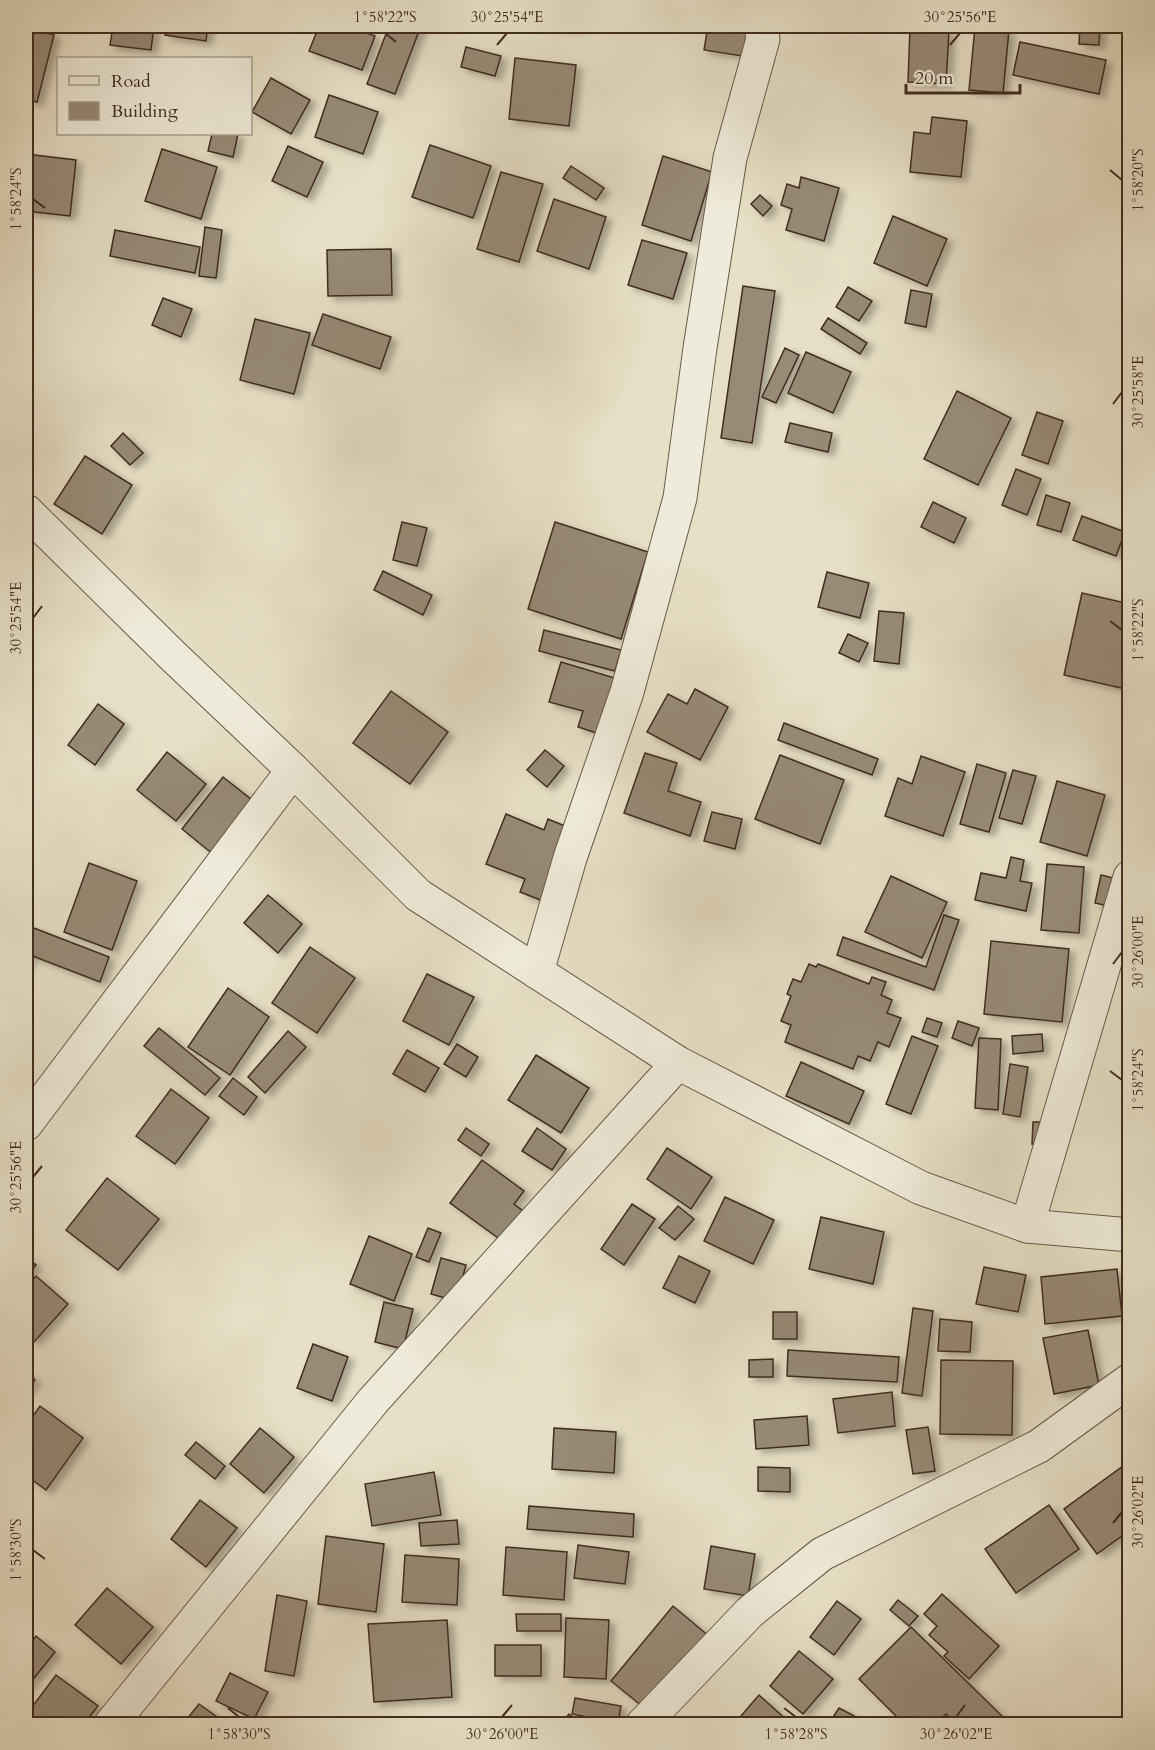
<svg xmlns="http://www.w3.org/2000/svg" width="1155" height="1750" font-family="Cardo,serif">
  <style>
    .building { fill: #978a76; stroke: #412c20; stroke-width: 1.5; filter: url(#shadow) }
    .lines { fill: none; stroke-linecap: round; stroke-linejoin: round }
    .minor-casing { stroke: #6a594a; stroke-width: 35 }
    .minor { stroke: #efebda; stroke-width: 33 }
    .ticks { fill: none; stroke: #412c20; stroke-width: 2 }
    .neatline { fill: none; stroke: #412c20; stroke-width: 2 }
    .ticks-label { font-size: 15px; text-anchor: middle; fill: #412c20 }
  </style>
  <defs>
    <filter id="shadow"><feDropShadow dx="6" dy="4" stdDeviation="3" flood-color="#0004"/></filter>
  </defs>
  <rect width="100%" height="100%" fill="#e7e0c6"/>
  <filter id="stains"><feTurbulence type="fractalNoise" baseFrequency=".00333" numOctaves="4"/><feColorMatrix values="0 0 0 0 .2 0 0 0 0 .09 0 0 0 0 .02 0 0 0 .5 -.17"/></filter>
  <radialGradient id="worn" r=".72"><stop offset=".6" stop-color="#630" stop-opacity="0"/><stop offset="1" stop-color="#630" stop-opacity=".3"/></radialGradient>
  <g class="building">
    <polygon points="113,26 154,26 151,50 110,45"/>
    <polygon points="166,26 208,26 206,41 165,35"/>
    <polygon points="319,26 348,26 375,36 362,70 309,51"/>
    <polygon points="389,26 421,26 395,94 367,84"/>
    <polygon points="554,26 576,26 576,29"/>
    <polygon points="708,26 754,26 749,57 704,50"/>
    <polygon points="1080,26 1100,26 1099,45 1079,44"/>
    <polygon points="26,27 54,35 37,102 26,99"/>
    <polygon points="975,27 1009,30 1003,93 969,90"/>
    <polygon points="910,28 949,30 946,84 908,82"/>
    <polygon points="1020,42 1106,60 1099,94 1013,75"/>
    <polygon points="466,47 501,56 495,76 461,67"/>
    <polygon points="515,58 576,65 569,126 509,119"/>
    <polygon points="271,78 310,100 291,134 252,112"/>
    <polygon points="329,95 378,112 363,154 315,137"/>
    <polygon points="932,117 967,121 961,177 910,172 914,132 930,134"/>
    <polygon points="212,134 238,134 233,157 208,151"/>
    <polygon points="430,145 491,166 473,218 412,197"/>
    <polygon points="288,146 323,162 307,197 272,181"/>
    <polygon points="162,149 217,167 201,219 145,201"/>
    <polygon points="26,154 76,160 70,216 26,211"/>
    <polygon points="663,156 712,172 691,241 642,225"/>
    <polygon points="571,166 604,188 596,200 563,178"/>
    <polygon points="501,172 543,184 519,262 477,249"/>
    <polygon points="801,177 839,188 824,241 786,230 792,209 781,205 787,184 799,188"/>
    <polygon points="760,195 772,206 763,216 751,204"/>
    <polygon points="554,199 606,217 589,269 537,251"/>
    <polygon points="893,216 947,239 927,286 874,263"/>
    <polygon points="205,227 222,230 216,278 199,276"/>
    <polygon points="115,230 200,247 195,273 110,256"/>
    <polygon points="642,240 687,253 673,299 628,285"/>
    <polygon points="391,249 392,295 328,296 327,250"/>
    <polygon points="743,286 775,291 752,443 721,438"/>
    <polygon points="848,287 872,301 859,321 836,307"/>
    <polygon points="911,290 932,294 926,327 905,323"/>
    <polygon points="163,298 192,309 181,337 152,325"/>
    <polygon points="323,314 391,337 380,369 312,345"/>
    <polygon points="828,318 867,343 860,354 821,329"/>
    <polygon points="255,319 310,333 294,394 240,380"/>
    <polygon points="785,348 799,355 776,403 762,397"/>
    <polygon points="806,352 851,372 833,413 788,393"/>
    <polygon points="957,391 1011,418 978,485 924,459"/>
    <polygon points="1037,412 1063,421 1048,464 1022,455"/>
    <polygon points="790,423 832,433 828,452 785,442"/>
    <polygon points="123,433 143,453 130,465 111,446"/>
    <polygon points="85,456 132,485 102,534 54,504"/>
    <polygon points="1016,469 1041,479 1027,515 1002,505"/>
    <polygon points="1046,495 1070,503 1061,532 1037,525"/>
    <polygon points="933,502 966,518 954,543 921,527"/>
    <polygon points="1082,516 1125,532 1116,556 1073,540"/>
    <polygon points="402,522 427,528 417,566 393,560"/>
    <polygon points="555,522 648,552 621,639 528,609"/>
    <polygon points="383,571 432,595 423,615 374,590"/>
    <polygon points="827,572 869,583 860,618 818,607"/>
    <polygon points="1082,593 1130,604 1130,690 1064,675"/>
    <polygon points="879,611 904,613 899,664 874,661"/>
    <polygon points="544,630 621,650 615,671 539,651"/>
    <polygon points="848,634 868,643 859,662 839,653"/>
    <polygon points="561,662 618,679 603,735 578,727 583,711 549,702"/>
    <polygon points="695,689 728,707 700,760 647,732 668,694 687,704"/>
    <polygon points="391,691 448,732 410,784 353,743"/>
    <polygon points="98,704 124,724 95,765 68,745"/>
    <polygon points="784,723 878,759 872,775 778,740"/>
    <polygon points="545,750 564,766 547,787 527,770"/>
    <polygon points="167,752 206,784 176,821 137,790"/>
    <polygon points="645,753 677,763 668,791 701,802 690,836 624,813"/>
    <polygon points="780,755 844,780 820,844 755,819"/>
    <polygon points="921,756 965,772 943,836 885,816 898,778 912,784"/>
    <polygon points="977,764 1006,773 989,832 960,824"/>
    <polygon points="1013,770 1036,776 1022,824 999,818"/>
    <polygon points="223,777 266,811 225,864 182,829"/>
    <polygon points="1057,781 1105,795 1087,856 1040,842"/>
    <polygon points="712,812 742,819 735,849 704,841"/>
    <polygon points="506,814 544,830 548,819 572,829 543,901 520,892 525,879 486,864"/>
    <polygon points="1011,857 1024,860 1020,881 1032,883 1026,911 975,900 981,873 1006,878"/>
    <polygon points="89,863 137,881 112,950 64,932"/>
    <polygon points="1047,864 1084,867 1079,933 1041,930"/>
    <polygon points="1101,875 1118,879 1113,907 1095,903"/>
    <polygon points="891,876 947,902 922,958 865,932"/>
    <polygon points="268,895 302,924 278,953 244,923"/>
    <polygon points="944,915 959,920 934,990 837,955 843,937 926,967"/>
    <polygon points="26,925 109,957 100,982 30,955 26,968"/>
    <polygon points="991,941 1069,949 1062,1022 984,1014"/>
    <polygon points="310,947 355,978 317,1033 272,1003"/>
    <polygon points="809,964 816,967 818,964 869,984 872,977 886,982 881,995 892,1000 887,1013 901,1018 889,1047 878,1042 870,1061 858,1056 853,1069 785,1042 791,1025 781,1021 791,996 787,994 793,979 801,982"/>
    <polygon points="427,974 474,997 449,1045 403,1021"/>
    <polygon points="228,988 269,1017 230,1075 188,1047"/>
    <polygon points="927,1018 942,1023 937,1037 922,1032"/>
    <polygon points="958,1021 979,1028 972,1046 952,1038"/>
    <polygon points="159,1028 220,1078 205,1095 144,1046"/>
    <polygon points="288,1031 306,1047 265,1093 248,1077"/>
    <polygon points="1042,1034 1043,1051 1013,1054 1012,1036"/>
    <polygon points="912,1036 938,1046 911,1114 886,1104"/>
    <polygon points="979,1038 1001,1039 998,1110 975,1108"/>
    <polygon points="457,1044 478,1057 466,1077 444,1064"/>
    <polygon points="407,1050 439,1068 425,1092 393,1074"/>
    <polygon points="536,1055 589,1088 561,1133 508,1100"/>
    <polygon points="801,1062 864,1091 849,1124 786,1096"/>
    <polygon points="1010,1064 1028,1067 1020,1117 1003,1114"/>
    <polygon points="233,1078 257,1097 244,1115 219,1096"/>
    <polygon points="171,1089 209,1118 175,1164 136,1136"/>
    <polygon points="1033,1122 1048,1122 1047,1145 1032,1144"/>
    <polygon points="466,1128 489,1144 481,1156 458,1140"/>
    <polygon points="537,1128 566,1149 552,1170 522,1151"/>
    <polygon points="667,1148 712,1177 691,1209 647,1179"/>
    <polygon points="482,1160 524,1191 514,1204 527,1214 505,1243 450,1203"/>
    <polygon points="107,1178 159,1219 118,1270 66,1230"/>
    <polygon points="725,1197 774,1220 753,1264 704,1241"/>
    <polygon points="632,1204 655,1219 624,1265 601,1249"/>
    <polygon points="678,1206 694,1219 675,1240 659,1228"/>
    <polygon points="821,1217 884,1232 873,1284 809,1269"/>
    <polygon points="428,1228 441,1233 429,1262 416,1257"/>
    <polygon points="369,1236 412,1254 394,1301 350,1284"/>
    <polygon points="679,1256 710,1271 695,1303 663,1288"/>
    <polygon points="26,1257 36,1265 26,1279"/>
    <polygon points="441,1258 466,1265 456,1301 431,1294"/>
    <polygon points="984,1267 1026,1275 1018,1312 976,1304"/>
    <polygon points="1117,1269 1122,1316 1045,1324 1041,1277"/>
    <polygon points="36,1276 68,1304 34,1342 26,1334 26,1288"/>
    <polygon points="384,1302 413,1309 403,1349 375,1342"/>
    <polygon points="913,1308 933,1311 922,1396 902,1393"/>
    <rect x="773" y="1312" width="24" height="27"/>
    <polygon points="940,1319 972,1322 970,1352 938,1351"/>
    <polygon points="1088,1330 1099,1385 1054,1394 1043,1338"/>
    <polygon points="313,1344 348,1357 332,1401 297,1388"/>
    <polygon points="788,1350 899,1357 897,1382 787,1376"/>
    <polygon points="773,1359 773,1377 749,1377 749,1360"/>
    <polygon points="941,1360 1013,1361 1012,1435 940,1434"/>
    <polygon points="26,1373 35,1380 26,1392"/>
    <polygon points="892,1392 895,1426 838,1433 833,1399"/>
    <polygon points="40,1406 83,1438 46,1490 26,1475 26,1426"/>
    <polygon points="807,1416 809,1445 756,1449 754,1420"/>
    <polygon points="928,1427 935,1471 913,1474 906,1430"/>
    <polygon points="260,1428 294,1457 264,1493 230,1464"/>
    <polygon points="554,1428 616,1432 614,1473 552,1469"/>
    <polygon points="196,1442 225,1466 215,1479 185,1455"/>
    <polygon points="1130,1461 1130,1530 1097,1554 1064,1509"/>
    <polygon points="758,1467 790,1468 790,1492 758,1491"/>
    <polygon points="434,1472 441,1515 372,1526 365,1484"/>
    <polygon points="200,1500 237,1528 206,1567 171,1539"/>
    <polygon points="1049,1505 1079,1549 1016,1593 985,1549"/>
    <polygon points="529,1506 634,1514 633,1537 527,1529"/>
    <polygon points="457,1520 459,1544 421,1546 419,1523"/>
    <polygon points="326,1536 384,1544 376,1612 318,1604"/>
    <polygon points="578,1545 629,1552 625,1584 574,1578"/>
    <polygon points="711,1546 755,1554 748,1596 704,1589"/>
    <polygon points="506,1547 567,1552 564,1600 503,1595"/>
    <polygon points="405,1555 459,1559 457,1605 402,1602"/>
    <polygon points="107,1588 153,1627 121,1664 75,1625"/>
    <polygon points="942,1594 999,1646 969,1679 944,1656 948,1652 929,1635 937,1626 924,1614"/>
    <polygon points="277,1595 307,1601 294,1676 265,1671"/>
    <polygon points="898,1600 918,1616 909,1626 890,1610"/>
    <polygon points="837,1601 861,1619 834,1655 810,1637"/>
    <polygon points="673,1606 710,1637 648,1711 611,1681"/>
    <polygon points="516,1614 561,1614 561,1631 517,1631"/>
    <polygon points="566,1618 609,1620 606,1679 564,1677"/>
    <polygon points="447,1620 452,1697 374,1702 368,1624"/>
    <polygon points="911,1627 1007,1721 1004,1724 957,1724 946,1714 935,1724 904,1724 859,1679"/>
    <polygon points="36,1636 55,1652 26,1688 26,1649"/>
    <rect x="495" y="1645" width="46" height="31"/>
    <polygon points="799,1651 833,1679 803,1714 770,1686"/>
    <polygon points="230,1673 268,1692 254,1719 216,1701"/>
    <polygon points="56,1675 98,1706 84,1724 29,1724 26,1722 26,1715"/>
    <polygon points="759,1695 790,1723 789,1724 734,1724"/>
    <polygon points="575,1698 621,1706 618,1723 572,1714"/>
    <polygon points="199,1704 227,1724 183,1724"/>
    <polygon points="839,1708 860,1719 857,1724 835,1724 830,1722"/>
    <polygon points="569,1714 583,1724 561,1724"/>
    <polygon points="482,1719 526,1722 526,1724 482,1724"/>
    <polygon points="352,1720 390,1723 390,1724 351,1724"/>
  </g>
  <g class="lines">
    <defs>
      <g id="minor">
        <polyline points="26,511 172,655 293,770 418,895 678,1063 921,1188 1027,1226 1130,1235"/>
        <polyline points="537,972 570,858 627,692 680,498 700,348 730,158 763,39 761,26"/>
        <polyline points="26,1124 293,770"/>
        <polyline points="1027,1226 1130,877"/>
        <polyline points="111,1724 373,1401 678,1063"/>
        <polyline points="643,1724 750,1612 822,1554 1039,1446 1130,1380"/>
      </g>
    </defs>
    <use href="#minor" class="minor-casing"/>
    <use href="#minor" class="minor"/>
  </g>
  <path class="ticks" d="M385,33L396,42M497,45L507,33M950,45L960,33M1110,170L1122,180M33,199L45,208M1113,404L1122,392M33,618L42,606M1110,621L1122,630M1113,964L1122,952M1110,1071L1122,1080M33,1177L42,1166M1113,1523L1122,1512M33,1550L45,1559M228,1708L239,1717M784,1708L796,1717M502,1717L512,1705M956,1717L965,1705"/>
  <rect width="1155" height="1750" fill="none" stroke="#e7e0c6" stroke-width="66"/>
  <rect x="57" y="57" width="195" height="78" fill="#efebda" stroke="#a99f90" stroke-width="1.5"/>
  <rect x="69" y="76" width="30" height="9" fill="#efebda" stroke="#a99f90" stroke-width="1.5"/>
  <text x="111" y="87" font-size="18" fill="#412c20">Road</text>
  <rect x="69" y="102" width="30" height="18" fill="#978a76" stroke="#a99f90" stroke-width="1.5"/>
  <text x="111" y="117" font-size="18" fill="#412c20">Building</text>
  <path d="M906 84v9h114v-9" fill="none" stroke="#412c20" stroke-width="3"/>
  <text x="915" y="84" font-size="18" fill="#412c20" stroke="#efebda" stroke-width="4.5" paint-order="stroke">20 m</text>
  <rect x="33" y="33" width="1089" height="1684" class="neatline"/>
  <g class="ticks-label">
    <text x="385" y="22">1°58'22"S</text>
    <text x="507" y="22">30°25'54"E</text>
    <text x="960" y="22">30°25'56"E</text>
    <text transform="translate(1138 180) rotate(-90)" y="5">1°58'20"S</text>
    <text transform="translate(16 199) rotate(-90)" y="5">1°58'24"S</text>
    <text transform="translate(1138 392) rotate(-90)" y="5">30°25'58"E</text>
    <text transform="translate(16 618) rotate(-90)" y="5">30°25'54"E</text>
    <text transform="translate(1138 630) rotate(-90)" y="5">1°58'22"S</text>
    <text transform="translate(1138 952) rotate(-90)" y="5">30°26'00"E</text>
    <text transform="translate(1138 1080) rotate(-90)" y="5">1°58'24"S</text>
    <text transform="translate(16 1177) rotate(-90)" y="5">30°25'56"E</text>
    <text transform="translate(1138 1512) rotate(-90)" y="5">30°26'02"E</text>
    <text transform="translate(16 1550) rotate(-90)" y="5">1°58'30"S</text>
    <text x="239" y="1739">1°58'30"S</text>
    <text x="502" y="1739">30°26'00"E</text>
    <text x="796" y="1739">1°58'28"S</text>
    <text x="956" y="1739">30°26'02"E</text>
  </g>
  <rect width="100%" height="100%" filter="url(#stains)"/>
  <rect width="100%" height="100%" fill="url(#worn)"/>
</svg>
